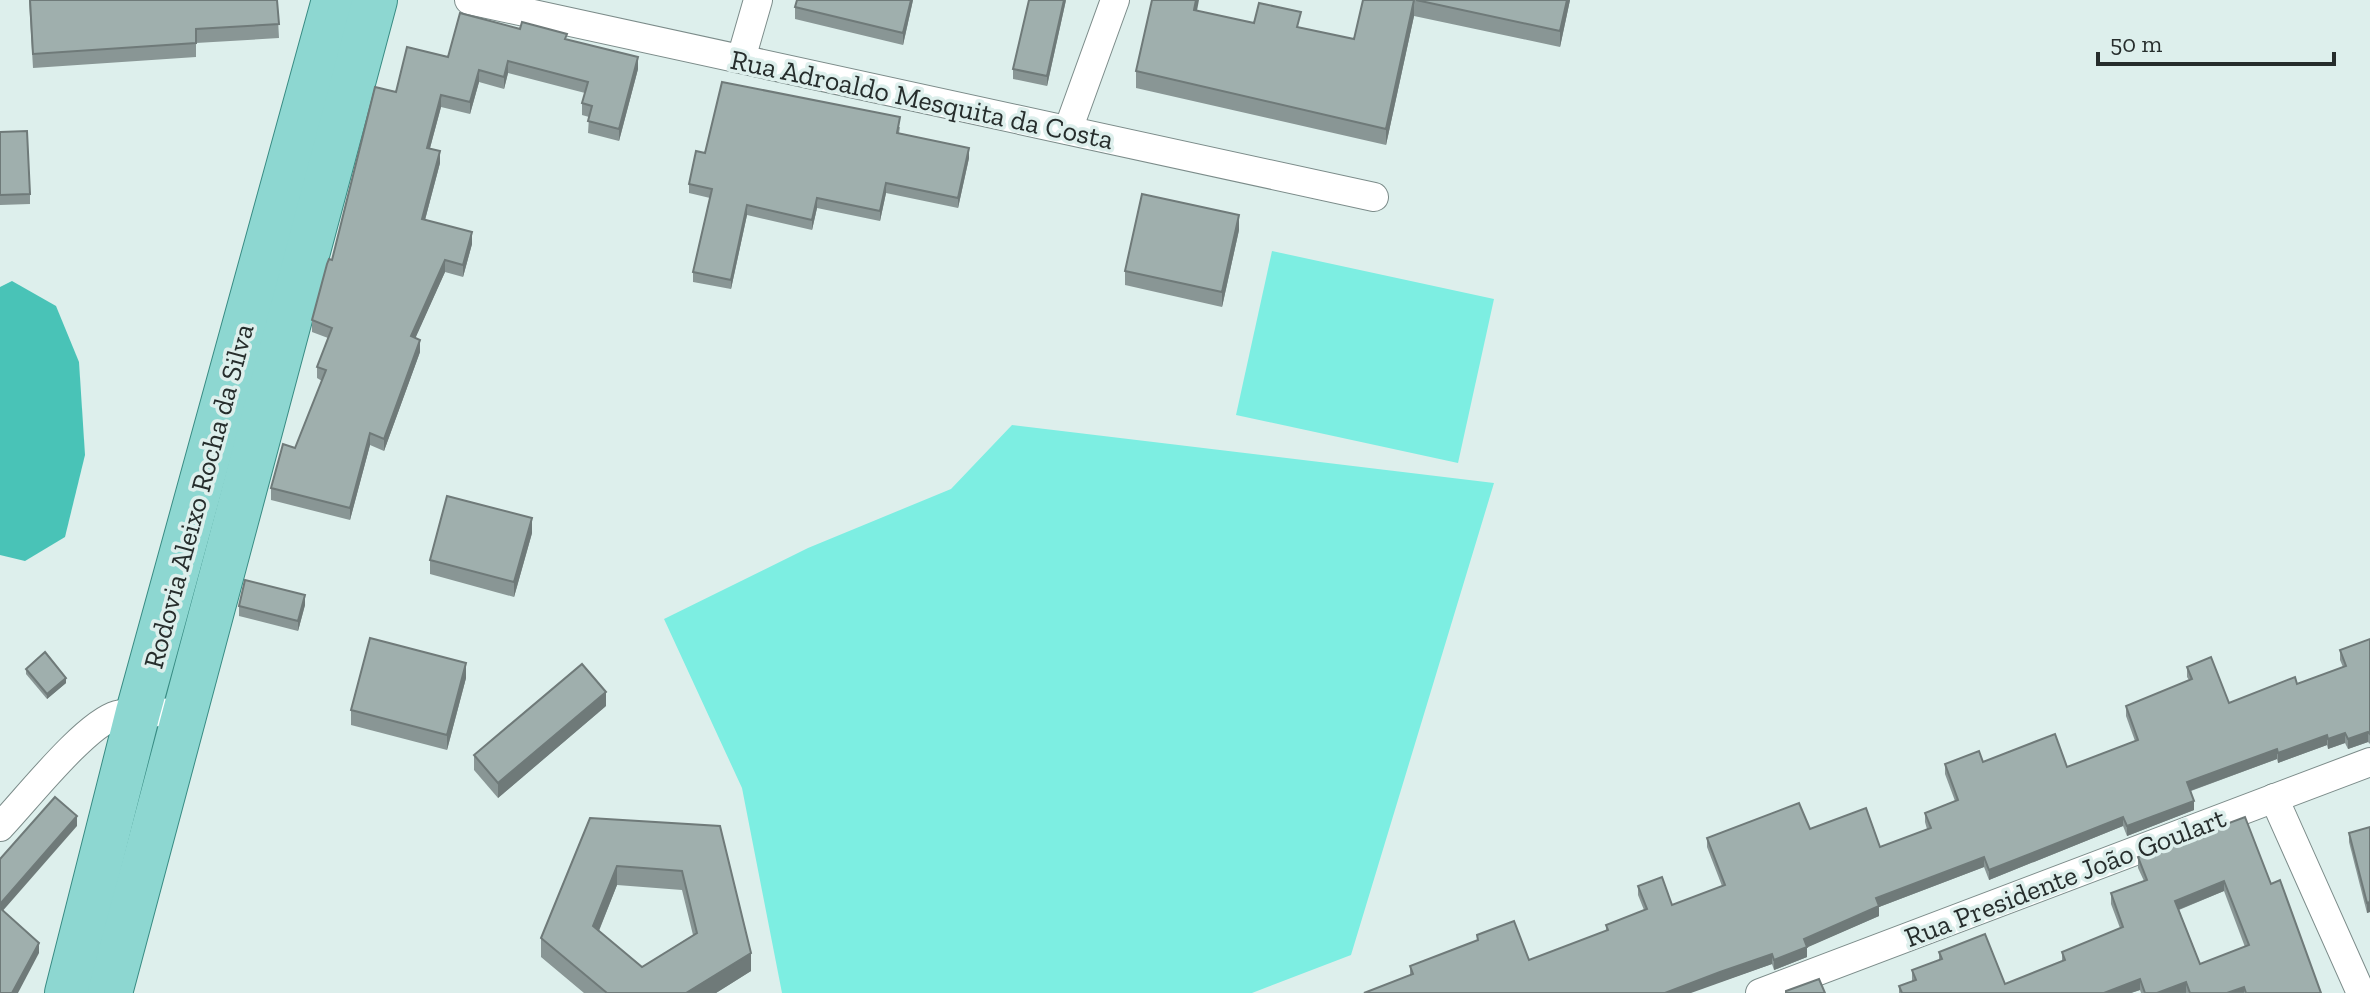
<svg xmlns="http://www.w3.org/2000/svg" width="2370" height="993" font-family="'Zilla Slab',serif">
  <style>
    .green { fill: #7deee2 }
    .water { fill: #49c3b7 }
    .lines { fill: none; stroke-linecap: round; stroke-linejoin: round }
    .street-casing { stroke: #7c8c8a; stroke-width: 30 }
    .primary-casing { stroke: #388b83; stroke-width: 46 }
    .street { stroke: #fff; stroke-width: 28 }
    .primary { stroke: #8dd7d1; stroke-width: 44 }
    .wall { fill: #899695; fill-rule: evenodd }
    .shaded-wall { fill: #6f7a79 }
    .building { fill: #9fafad; stroke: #6f7a79; stroke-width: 2; fill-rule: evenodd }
    .labels { text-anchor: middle; stroke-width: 7; stroke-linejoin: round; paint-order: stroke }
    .street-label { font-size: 28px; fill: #262d2c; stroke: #ddefec }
  </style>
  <rect width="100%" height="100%" fill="#ddefec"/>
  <g class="green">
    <polygon points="1272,251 1494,299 1458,463 1236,415"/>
    <polygon points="1012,425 1494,483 1351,955 1252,993 782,993 742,788 664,619 808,548 951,489"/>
  </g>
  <polygon class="water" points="12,281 56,306 79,362 85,455 65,537 25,561 0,555 0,287"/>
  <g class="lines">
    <defs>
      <g id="street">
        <polyline points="469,0 1374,197"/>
        <polyline points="741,59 758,0"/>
        <polyline points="1068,130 1115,0"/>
        <polyline points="2274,798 2361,993"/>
        <path d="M0,827C25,801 85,724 117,715C139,709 163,713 185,714"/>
        <polyline points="1760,993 2370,762"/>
      </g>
      <g id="primary">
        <polyline points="67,993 138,712 334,0"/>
        <polyline points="110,993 375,0"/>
      </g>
    </defs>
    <use href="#street" class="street-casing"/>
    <use href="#primary" class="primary-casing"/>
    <use href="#street" class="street"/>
    <use href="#primary" class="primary"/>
  </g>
  <g class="wall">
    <polygon points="29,0 277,0 279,38 196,43 196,57 33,68"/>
    <polygon points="913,0 903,45 795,19 795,7"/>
    <polygon points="1066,0 1047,86 1013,79 1013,69"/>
    <polygon points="1363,0 1570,0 1560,47 1414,16 1386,145 1136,88 1136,71 1197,11 1254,23 1301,28 1354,39"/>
    <polygon points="520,29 567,39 638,69 619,141 588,133 589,117 582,115 582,103 585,93 508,73 504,89 479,82 470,114 441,107 430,148 440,163 425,220 472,244 463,277 445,272 415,338 420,352 384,451 370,445 350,520 271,500 271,488 295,448 322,381 317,378 317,367 328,338 312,332 312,320 332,260 396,92 448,57"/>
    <polygon points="900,127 899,133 969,158 958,208 886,193 880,221 817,208 812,230 747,215 731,289 693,282 693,272 710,198 689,193 689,184 705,153"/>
    <polygon points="0,132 30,194 30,204 0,205"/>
    <polygon points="1239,230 1222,307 1125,285 1125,271"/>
    <polygon points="532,533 514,597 430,574 430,560"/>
    <polygon points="305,605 298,631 239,616 239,606"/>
    <polygon points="2370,639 2370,744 2368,742 2348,749 2345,743 2328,749 2327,745 2278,763 2277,759 2191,791 2194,810 2127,836 2123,826 1989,880 1984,867 1879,907 1879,916 1807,947 1807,957 1774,970 1772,964 1720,982 1410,975 1410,966 1477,941 1477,935 1529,960 1606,931 1606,925 1644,910 1638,895 1638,886 1672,905 1722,886 1707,847 1707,838 1810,829 1880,847 1927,829 1925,822 1925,813 1955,801 1945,774 1945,764 1983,762 2067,767 2135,741 2126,716 2126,706 2189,680 2187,677 2187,667 2229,703 2297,684 2343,667 2340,660 2340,650"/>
    <polygon points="26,669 66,683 47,699 26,674"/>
    <polygon points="466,678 447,750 351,725 351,710"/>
    <polygon points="606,706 498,798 474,770 474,755"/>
    <path d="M590,818L720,826L751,971L716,993H584L541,957V938ZM617,885L682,890L693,935L642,967L599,931Z"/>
    <polygon points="2370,827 2370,912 2367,913 2349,842 2349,833"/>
    <path d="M2138,857L2271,884L2321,993H2141L2140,990L2131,993H1899V986L1912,981V970L1939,960V952L2005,984L2062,961V952L2120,928L2111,904V893L2144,881L2138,868ZM2224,891L2245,947L2200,964L2179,910Z"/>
  </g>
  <g class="shaded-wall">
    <polygon points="911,0 913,0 903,45 903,33"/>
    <polygon points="1064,0 1066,0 1047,86 1047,76"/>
    <polygon points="1196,0 1199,0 1194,27 1194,10"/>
    <polygon points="1414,0 1414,16 1386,145 1386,129"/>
    <polygon points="1567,0 1570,0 1560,47 1560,31"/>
    <polygon points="638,57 638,69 619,141 619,129"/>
    <polygon points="508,61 508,73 504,89 504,77"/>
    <polygon points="479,70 479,82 470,114 470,102"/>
    <polygon points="441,95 441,107 427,159 427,148"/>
    <polygon points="969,148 969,158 958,208 958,198"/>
    <polygon points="440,151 440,163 422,231 422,219"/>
    <polygon points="886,183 886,193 880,221 880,211"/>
    <polygon points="817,198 817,208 812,230 812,220"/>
    <polygon points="747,205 747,215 731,289 731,280"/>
    <polygon points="1239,215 1239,230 1222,307 1222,292"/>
    <polygon points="472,232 472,244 463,277 463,265"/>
    <polygon points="445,260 445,272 411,348 411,336"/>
    <polygon points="420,340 420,352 384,451 384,439"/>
    <polygon points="370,433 370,445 350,520 350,508"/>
    <polygon points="532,518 532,533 514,597 514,582"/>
    <polygon points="305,595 305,605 298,631 298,621"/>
    <polygon points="466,663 466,678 447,750 447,735"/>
    <polygon points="66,678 66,683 47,699 47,694"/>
    <polygon points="606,692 606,706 498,798 498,783"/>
    <polygon points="2368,732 2368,742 2348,749 2348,739"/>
    <polygon points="2345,733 2345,743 2328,749 2328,739"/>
    <polygon points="2327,735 2327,745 2278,763 2278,753"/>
    <polygon points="2277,749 2277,759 2187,792 2187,782"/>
    <polygon points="2194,801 2194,810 2127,836 2127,826"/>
    <polygon points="77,816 77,826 0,914 0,904"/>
    <polygon points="2123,817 2123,826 1989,880 1989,870"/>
    <polygon points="1984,857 1984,867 1879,907 1879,916 1806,948 1807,947 1807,957 1774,970 1774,960 1804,939 1876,898"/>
    <polygon points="617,866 617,885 593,945 593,926"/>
    <polygon points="2224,881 2224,891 2175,911 2175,901"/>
    <polygon points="2370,902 2370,912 2367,913 2367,903"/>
    <polygon points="39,943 39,953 18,993 12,993"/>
    <polygon points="751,953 751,971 716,993 686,993"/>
    <polygon points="1772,954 1772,964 1691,993 1665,993 1720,972"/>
    <polygon points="2140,979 2140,990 2131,993 2104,993"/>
    <polygon points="2186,982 2186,993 2157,993"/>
    <polygon points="2244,987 2244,993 2227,993"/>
  </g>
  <g class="building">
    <polygon points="30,0 277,0 279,24 196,29 196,43 33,54"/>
    <polygon points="797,0 911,0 903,33 795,7"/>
    <polygon points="1029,0 1064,0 1047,76 1013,69"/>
    <polygon points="1152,0 1196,0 1194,10 1254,23 1259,3 1301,12 1297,27 1354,39 1363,0 1414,0 1386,129 1136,71"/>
    <polygon points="1416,0 1567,0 1560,31"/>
    <polygon points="460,13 520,29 522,22 567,34 565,39 638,57 619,129 588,121 592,106 582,103 588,82 508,61 504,77 479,70 470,102 441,95 427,148 440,151 422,219 472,232 463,265 445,260 411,336 420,340 384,439 370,433 350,508 271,488 283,444 295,448 326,370 317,367 332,328 312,320 327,264 329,259 332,260 375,87 396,92 407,47 448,57"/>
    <polygon points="722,82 900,117 897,133 969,148 958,198 886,183 880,211 817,198 812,220 747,205 731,280 693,272 712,189 689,184 696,151 705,153"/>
    <polygon points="27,131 30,194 0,195 0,132"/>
    <polygon points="1142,194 1239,215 1222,292 1125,271"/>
    <polygon points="447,496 532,518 514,582 430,560"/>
    <polygon points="245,580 305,595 298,621 239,606"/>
    <polygon points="370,638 466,663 447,735 351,710"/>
    <polygon points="2370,639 2370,734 2368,732 2348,739 2345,733 2328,739 2327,735 2278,753 2277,749 2187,782 2194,801 2127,826 2123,817 1989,870 1984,857 1876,898 1879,906 1804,939 1807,947 1774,960 1772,954 1720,972 1665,993 1364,993 1413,974 1410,966 1478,940 1477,935 1514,921 1529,960 1608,930 1606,925 1647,909 1638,886 1662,877 1672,905 1725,885 1707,838 1799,803 1810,829 1866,808 1880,847 1931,828 1925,813 1958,800 1945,764 1979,751 1983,762 2055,734 2067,767 2138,740 2126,706 2192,679 2187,667 2211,657 2229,703 2295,677 2297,684 2346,666 2340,650"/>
    <polygon points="45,652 66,678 47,694 26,669"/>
    <polygon points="582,664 606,692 498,783 474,755"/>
    <polygon points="55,797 77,816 0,904 0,859"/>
    <path d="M2245,817L2271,884L2280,880L2321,993H2246L2244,987L2227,993H2190L2186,982L2157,993H2145L2140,979L2104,993H1902L1899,986L1916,980L1912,970L1942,959L1939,952L1985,934L2005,984L2065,960L2062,952L2123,927L2111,893L2147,880L2138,857ZM2224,881L2249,945L2200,964L2175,901Z"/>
    <path d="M590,818L720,826L751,953L686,993H607L541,938ZM617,866L682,871L697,933L642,967L593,926Z"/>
    <polygon points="2370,827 2370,902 2367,903 2349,833"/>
    <polygon points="0,908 39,943 12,993 0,993"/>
    <polygon points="1819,979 1825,993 1786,993 1786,991"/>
  </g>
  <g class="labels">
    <g class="street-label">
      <text transform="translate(922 99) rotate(12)" y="10">Rua Adroaldo Mesquita da Costa</text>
      <text transform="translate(198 496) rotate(-75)" y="10">Rodovia Aleixo Rocha da Silva</text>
      <text transform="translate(2065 877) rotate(-21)" y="10">Rua Presidente João Goulart</text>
    </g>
  </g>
  <path d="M2098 52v12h236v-12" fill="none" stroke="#262d2c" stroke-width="4"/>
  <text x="2110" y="52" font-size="24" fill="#262d2c" stroke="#ddefec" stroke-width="6" paint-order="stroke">50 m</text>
</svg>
